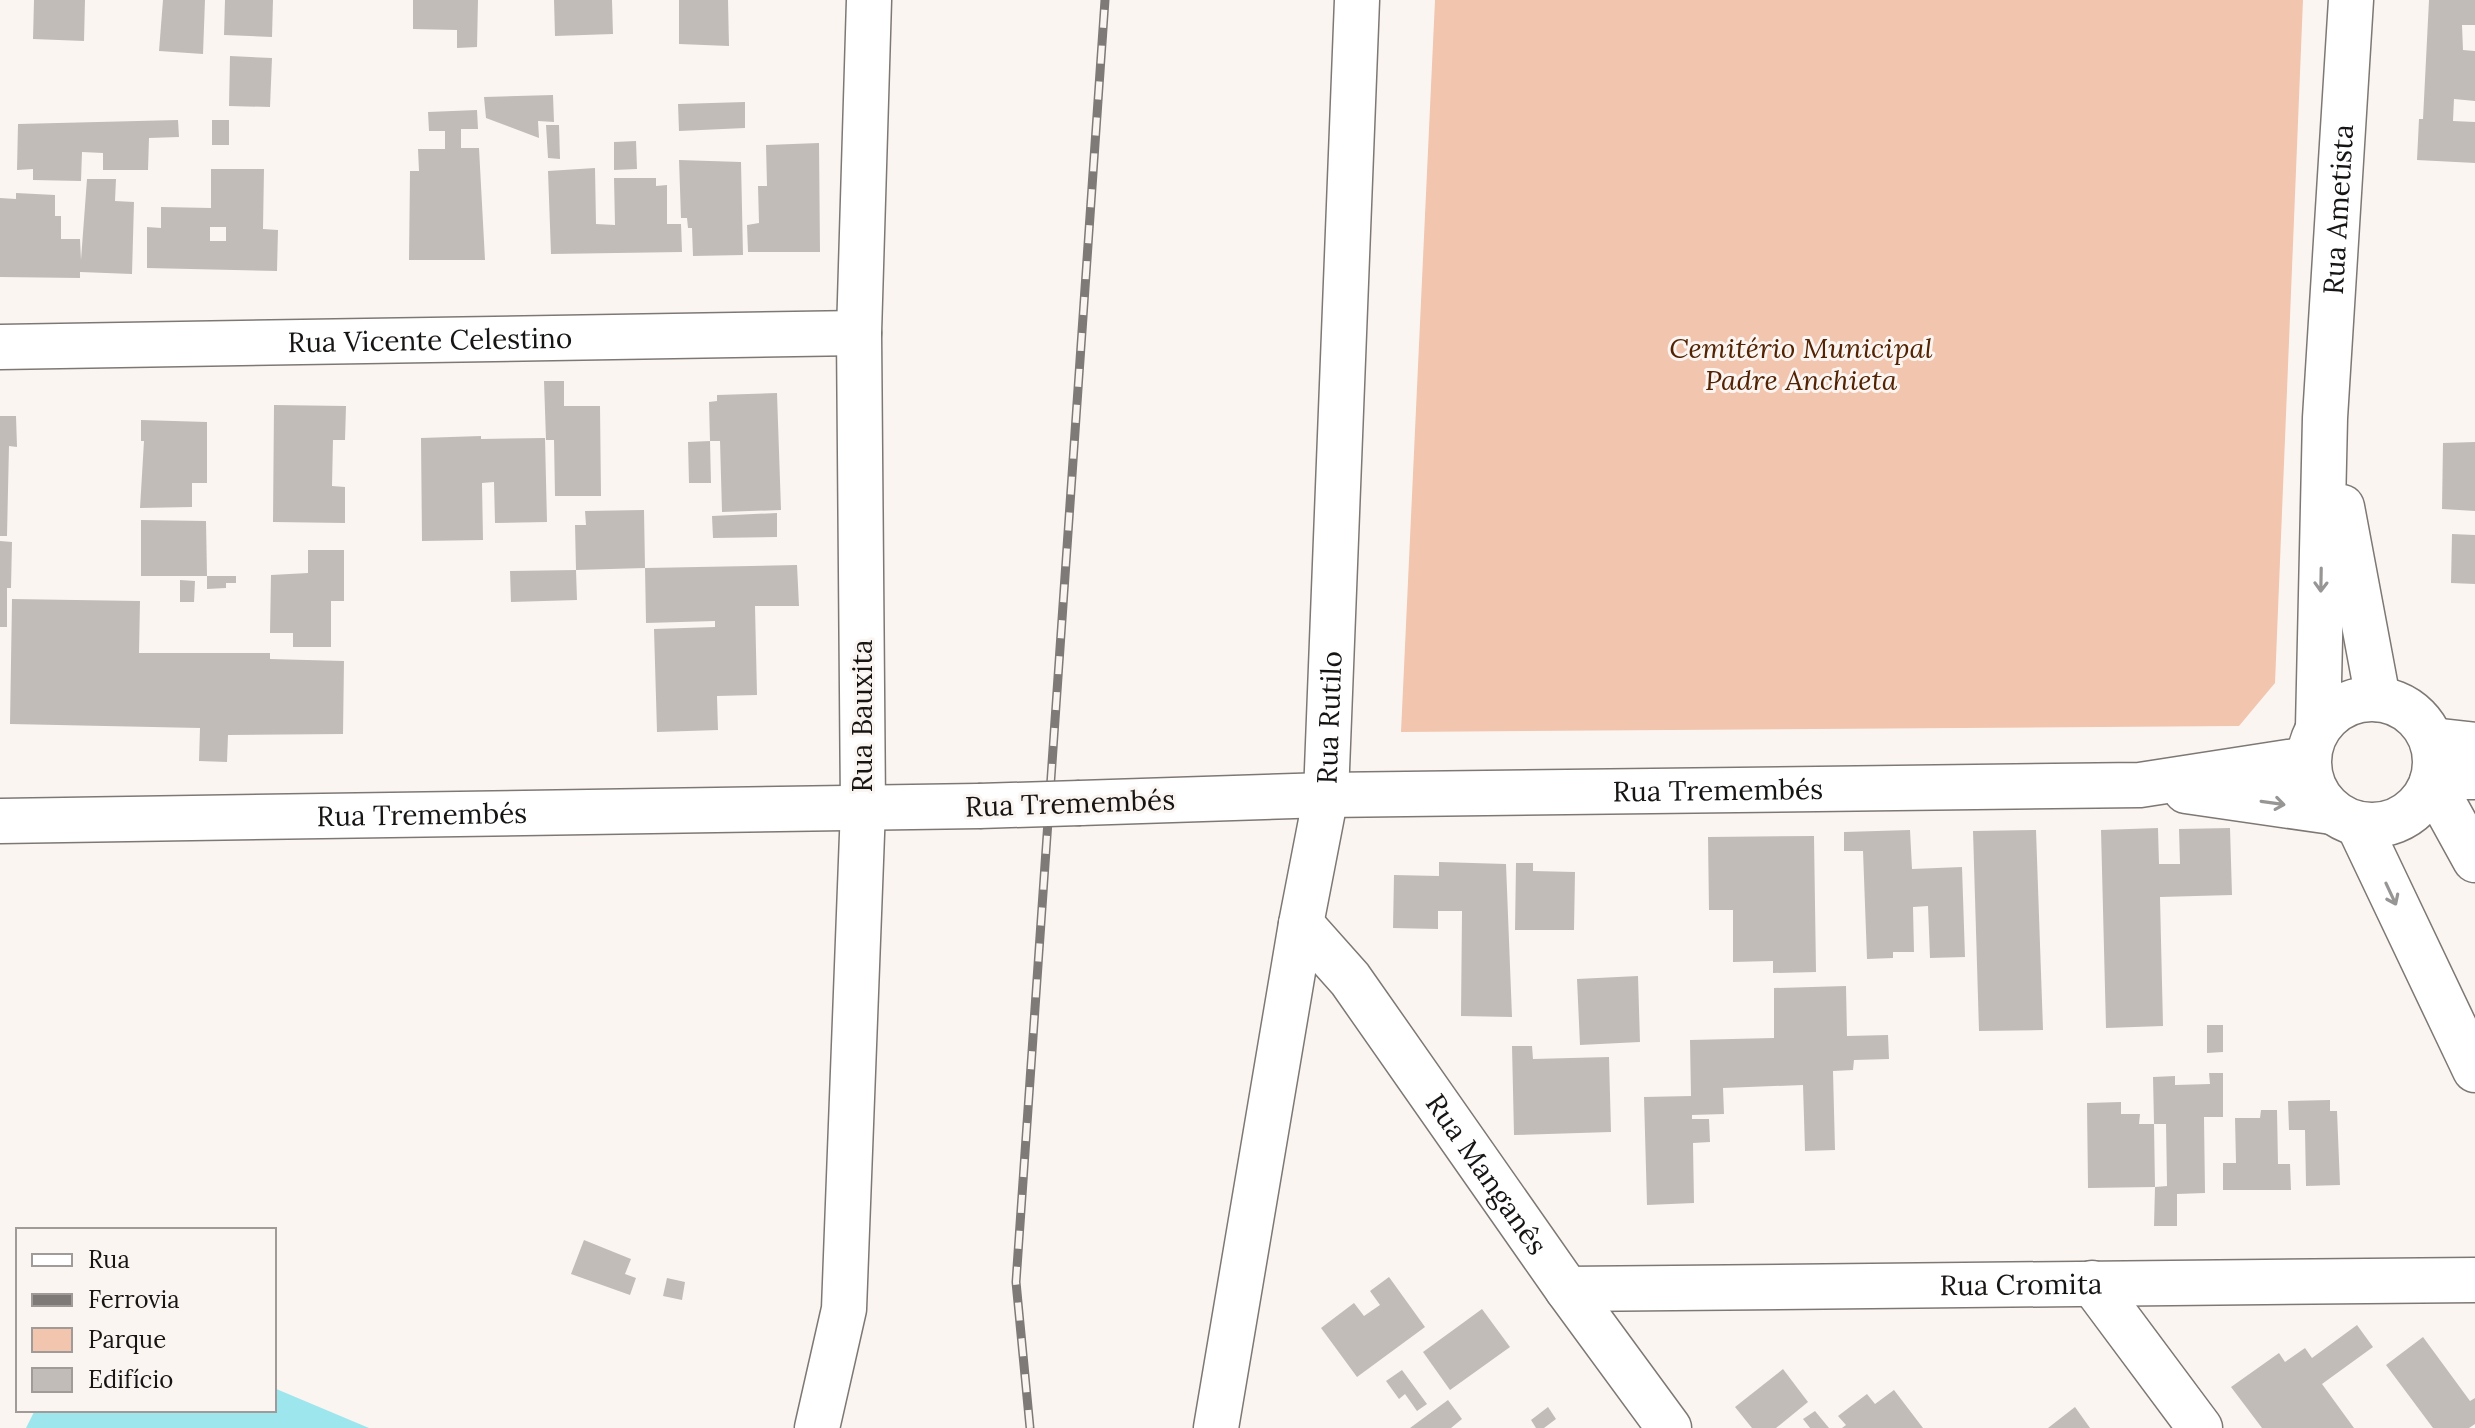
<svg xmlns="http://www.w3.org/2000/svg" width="2475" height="1428" font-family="Lora,serif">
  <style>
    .green { fill: #f2c5ae }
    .water { fill: #9de6ed }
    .building { fill: #c2bcb9; fill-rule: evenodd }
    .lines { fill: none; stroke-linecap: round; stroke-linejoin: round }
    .minor-casing { stroke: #7e7875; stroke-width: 47 }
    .tertiary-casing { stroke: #7e7875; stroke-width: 47 }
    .minor { stroke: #fff; stroke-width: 44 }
    .tertiary { stroke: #fff; stroke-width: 44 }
    .rail-casing { stroke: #7e7a78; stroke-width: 9 }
    .rail { stroke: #fbf5f2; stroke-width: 6; stroke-dasharray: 18; stroke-linecap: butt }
    .minor-bridge-casing { stroke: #7e7875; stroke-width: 47; stroke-linecap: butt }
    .minor-bridge { stroke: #fff; stroke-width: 44 }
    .oneway { stroke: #979695 }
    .labels { text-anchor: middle; stroke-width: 6; stroke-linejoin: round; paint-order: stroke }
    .street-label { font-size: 28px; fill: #171514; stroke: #fbf5f2 }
    .park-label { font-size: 28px; font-style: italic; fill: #522202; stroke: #fbf5f2 }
  </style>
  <rect width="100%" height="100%" fill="#fbf5f2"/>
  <polygon class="green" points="1435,0 2303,0 2275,683 2239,726 1401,732"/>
  <polygon class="water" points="274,1388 369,1428 26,1428 35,1410 274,1410"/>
  <g class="building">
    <polygon points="34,0 85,0 84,41 33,39"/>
    <polygon points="163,0 205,0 203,54 159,51"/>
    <polygon points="225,0 273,0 272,37 224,35"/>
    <polygon points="413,0 478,0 477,47 457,48 457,30 413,29"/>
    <polygon points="554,0 612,0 613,34 555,36"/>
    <polygon points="679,0 728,0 729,46 679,44"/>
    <polygon points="2429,0 2475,0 2475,25 2462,25 2463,50 2475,51 2475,101 2454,99 2453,121 2475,122 2475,163 2417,160 2419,119 2423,119"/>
    <polygon points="230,56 272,58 270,107 229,106"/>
    <polygon points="553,95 554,122 538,121 539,138 486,118 484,97"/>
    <polygon points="745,102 745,128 679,131 678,104"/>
    <polygon points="477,110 478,129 461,129 461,148 479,148 485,260 409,260 410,171 419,171 418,149 445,149 445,131 429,131 428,112"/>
    <polygon points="178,120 179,137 149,138 148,170 103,170 103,153 82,152 81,181 33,180 33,169 17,170 18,124"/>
    <rect x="212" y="120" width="17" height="25"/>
    <polygon points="546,125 559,125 560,159 548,158"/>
    <polygon points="636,141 637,169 614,170 614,142"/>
    <polygon points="819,143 820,252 748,252 747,225 759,223 758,186 767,186 766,145"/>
    <polygon points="679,160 741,162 743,255 693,256 692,228 688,228 687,218 681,218"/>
    <polygon points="595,168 596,224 615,225 614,178 656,178 656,186 667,185 667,224 681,224 682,252 551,254 548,171"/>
    <path d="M211,169H264L263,229L278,230L277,271L147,268V227L161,228V207L211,208ZM210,227H226V241H210Z"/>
    <polygon points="87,179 116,179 115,201 134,202 132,274 80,272 80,278 0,277 0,198 16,199 16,193 55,195 55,216 61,216 61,239 80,239 81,260"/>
    <polygon points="544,381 564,381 564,406 600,406 601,496 555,496 554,440 546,440"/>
    <polygon points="777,393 781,510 722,512 720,441 710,441 709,402 717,401 717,395"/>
    <polygon points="274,405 346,406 345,440 333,440 332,486 345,487 345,523 273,522"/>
    <polygon points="0,416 16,416 17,447 9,446 7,536 0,536"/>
    <polygon points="141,420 207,422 207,483 192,483 192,507 140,508 144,441 141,441"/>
    <polygon points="481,436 481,439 545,438 547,522 495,523 494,482 482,483 483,540 422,541 421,438"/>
    <polygon points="710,441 711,483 689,483 688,442"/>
    <polygon points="2475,442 2475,511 2442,509 2443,443"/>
    <polygon points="644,510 645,568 576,570 575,525 586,525 585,511"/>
    <polygon points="777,513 777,537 713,538 712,516"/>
    <polygon points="141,520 206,521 207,576 141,576"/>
    <polygon points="2452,534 2475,535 2475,584 2451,583"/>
    <polygon points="0,541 12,542 11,588 7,588 7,627 0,627"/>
    <polygon points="308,550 344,550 344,601 331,601 331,647 293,647 293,633 270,633 271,575 308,573"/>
    <polygon points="797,565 799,606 755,606 757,695 717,696 718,730 657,732 654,629 715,627 715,621 646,623 645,568"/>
    <polygon points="576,570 577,600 511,602 510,571"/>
    <polygon points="207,576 236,576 236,583 226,583 226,588 207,589"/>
    <polygon points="180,580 195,581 194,602 180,602"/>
    <polygon points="12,599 140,601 139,653 270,653 270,659 344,661 343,734 228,735 227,762 199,761 200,728 10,724"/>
    <polygon points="2158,828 2159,864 2180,864 2179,829 2230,828 2232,895 2160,897 2163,1026 2106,1028 2101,830"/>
    <polygon points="1910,830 1912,869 1962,867 1965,957 1930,958 1928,906 1913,907 1914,952 1893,952 1893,958 1867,959 1863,851 1844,851 1844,832"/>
    <polygon points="2036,830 2043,1030 1979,1031 1973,831"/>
    <polygon points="1814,836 1816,972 1773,973 1773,961 1733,962 1733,910 1709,910 1708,837"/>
    <polygon points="1439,862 1506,864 1512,1017 1461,1016 1462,911 1438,911 1438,929 1393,928 1394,875 1439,876"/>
    <polygon points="1516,863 1533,863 1533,871 1575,872 1574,930 1515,930"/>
    <polygon points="1638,976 1640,1042 1580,1045 1577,979"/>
    <polygon points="1846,986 1847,1036 1888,1035 1889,1059 1854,1060 1853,1070 1833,1071 1835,1150 1805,1151 1803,1085 1723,1088 1724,1114 1692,1115 1692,1119 1709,1119 1710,1142 1693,1143 1694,1203 1647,1205 1644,1097 1691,1096 1690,1040 1774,1038 1774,988"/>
    <polygon points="2207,1025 2223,1025 2223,1052 2207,1053"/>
    <polygon points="1512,1046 1532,1046 1533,1059 1609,1057 1611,1132 1514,1135"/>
    <polygon points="2209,1073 2223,1073 2223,1117 2204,1117 2205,1193 2177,1194 2177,1226 2154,1226 2155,1187 2167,1186 2166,1124 2154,1124 2153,1077 2175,1076 2175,1085 2210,1084"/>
    <polygon points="2330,1100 2330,1111 2337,1111 2340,1185 2306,1186 2305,1130 2289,1130 2288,1101"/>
    <polygon points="2121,1102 2121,1114 2140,1114 2139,1124 2154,1124 2155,1187 2088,1188 2087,1103"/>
    <polygon points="2261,1110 2277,1110 2278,1164 2290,1164 2291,1190 2223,1190 2223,1163 2236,1163 2235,1118 2260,1118"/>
    <polygon points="584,1240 631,1259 625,1274 636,1278 630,1295 571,1274"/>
    <polygon points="1389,1277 1425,1327 1357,1377 1321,1328 1354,1303 1364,1316 1380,1305 1370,1291"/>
    <polygon points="667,1278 685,1282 682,1300 663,1296"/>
    <polygon points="1482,1309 1510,1347 1450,1390 1423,1352"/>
    <polygon points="2357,1325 2373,1347 2322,1384 2354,1428 2262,1428 2231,1387 2279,1353 2285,1362 2305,1348 2312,1358"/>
    <polygon points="2423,1337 2470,1401 2475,1398 2475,1424 2469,1428 2433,1428 2386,1365"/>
    <polygon points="1783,1369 1808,1402 1776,1428 1752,1428 1735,1407"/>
    <polygon points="1402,1370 1427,1404 1417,1411 1405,1394 1399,1399 1386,1381"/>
    <polygon points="1894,1390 1923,1428 1842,1428 1846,1425 1838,1416 1867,1394 1875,1404"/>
    <polygon points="1448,1400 1462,1419 1451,1428 1410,1428"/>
    <polygon points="1548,1407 1556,1419 1544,1428 1536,1428 1531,1420"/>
    <polygon points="2075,1407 2090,1428 2048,1428"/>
    <polygon points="1815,1411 1829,1428 1810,1428 1803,1419"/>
  </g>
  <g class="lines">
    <defs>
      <g id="minor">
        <path id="s1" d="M0,347L859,333"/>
        <polyline points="2432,740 2475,745"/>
        <polyline points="2434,777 2475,777"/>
        <polyline points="2186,791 2332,812"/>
        <path id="s2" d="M1080,803L1326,795L2140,785L2308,759"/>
        <path id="s3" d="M1301,924L1350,979L1567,1289L1669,1428"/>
        <polyline points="2092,1283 2200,1428"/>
        <path id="s4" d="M1567,1289L2475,1280"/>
        <polyline points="817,1428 844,1309 863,808 859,333 869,0"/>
        <path id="s5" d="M1216,1428L1301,924L1326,795L1357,0"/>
      </g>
      <g id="tertiary">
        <polyline points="2342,507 2378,699"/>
        <circle cx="2372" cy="762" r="63"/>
        <path id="s6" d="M2318,727L2325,418L2351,0"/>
        <polyline points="2432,782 2475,860"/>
        <path id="s7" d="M0,821L979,806"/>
        <polyline points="2358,824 2475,1070"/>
      </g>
    </defs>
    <use href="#minor" class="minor-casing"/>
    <use href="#tertiary" class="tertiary-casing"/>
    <use href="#minor" class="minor"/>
    <use href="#tertiary" class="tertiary"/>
    <defs>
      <polyline id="rail" points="1030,1428 1016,1282 1105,0"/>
    </defs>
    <use href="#rail" class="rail-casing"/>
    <use href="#rail" class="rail"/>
    <defs>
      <polyline id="minor-bridge" points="979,806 1080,803"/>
    </defs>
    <use href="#minor-bridge" class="minor-bridge-casing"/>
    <use href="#minor-bridge" class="minor-bridge"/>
  </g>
  <defs><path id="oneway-shaft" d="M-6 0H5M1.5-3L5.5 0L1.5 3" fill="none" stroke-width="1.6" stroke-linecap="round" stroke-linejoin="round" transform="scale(2)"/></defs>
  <g class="oneway">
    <use href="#oneway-shaft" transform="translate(2321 580) rotate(91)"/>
    <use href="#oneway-shaft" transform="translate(2273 803) rotate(8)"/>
    <use href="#oneway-shaft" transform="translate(2391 894) rotate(65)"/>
  </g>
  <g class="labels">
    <g class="street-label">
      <text dy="10" stroke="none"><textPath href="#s6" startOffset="518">Rua Ametista</textPath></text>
      <text dy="10" stroke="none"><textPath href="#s1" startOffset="430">Rua Vicente Celestino</textPath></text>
      <text transform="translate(862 716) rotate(-90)" y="10">Rua Bauxita</text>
      <text dy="10" stroke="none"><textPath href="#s5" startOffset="720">Rua Rutilo</textPath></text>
      <text dy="10" stroke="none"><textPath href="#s2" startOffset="638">Rua Tremembés</textPath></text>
      <text transform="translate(1070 803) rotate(-2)" y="10">Rua Tremembés</text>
      <text dy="10" stroke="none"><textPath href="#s7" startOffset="422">Rua Tremembés</textPath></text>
      <text dy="10" stroke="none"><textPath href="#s3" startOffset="312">Rua Manganês</textPath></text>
      <text dy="10" stroke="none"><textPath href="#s4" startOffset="454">Rua Cromita</textPath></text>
    </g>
    <g class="park-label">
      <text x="1801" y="358">Cemitério Municipal<tspan x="1801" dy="32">Padre Anchieta</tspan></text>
    </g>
  </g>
  <rect x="16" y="1228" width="260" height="184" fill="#fbf5f2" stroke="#a09b99" stroke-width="2"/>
  <rect x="32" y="1254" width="40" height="12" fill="#ffffff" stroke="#a09b99" stroke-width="2"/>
  <text x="88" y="1268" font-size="24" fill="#171514">Rua</text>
  <rect x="32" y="1294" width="40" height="12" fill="#7e7a78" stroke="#a09b99" stroke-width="2"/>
  <text x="88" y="1308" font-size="24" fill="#171514">Ferrovia</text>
  <rect x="32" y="1328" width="40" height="24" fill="#f2c5ae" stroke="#a09b99" stroke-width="2"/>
  <text x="88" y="1348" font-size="24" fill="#171514">Parque</text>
  <rect x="32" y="1368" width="40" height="24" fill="#c2bcb9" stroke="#a09b99" stroke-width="2"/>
  <text x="88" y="1388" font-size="24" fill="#171514">Edifício</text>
</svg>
